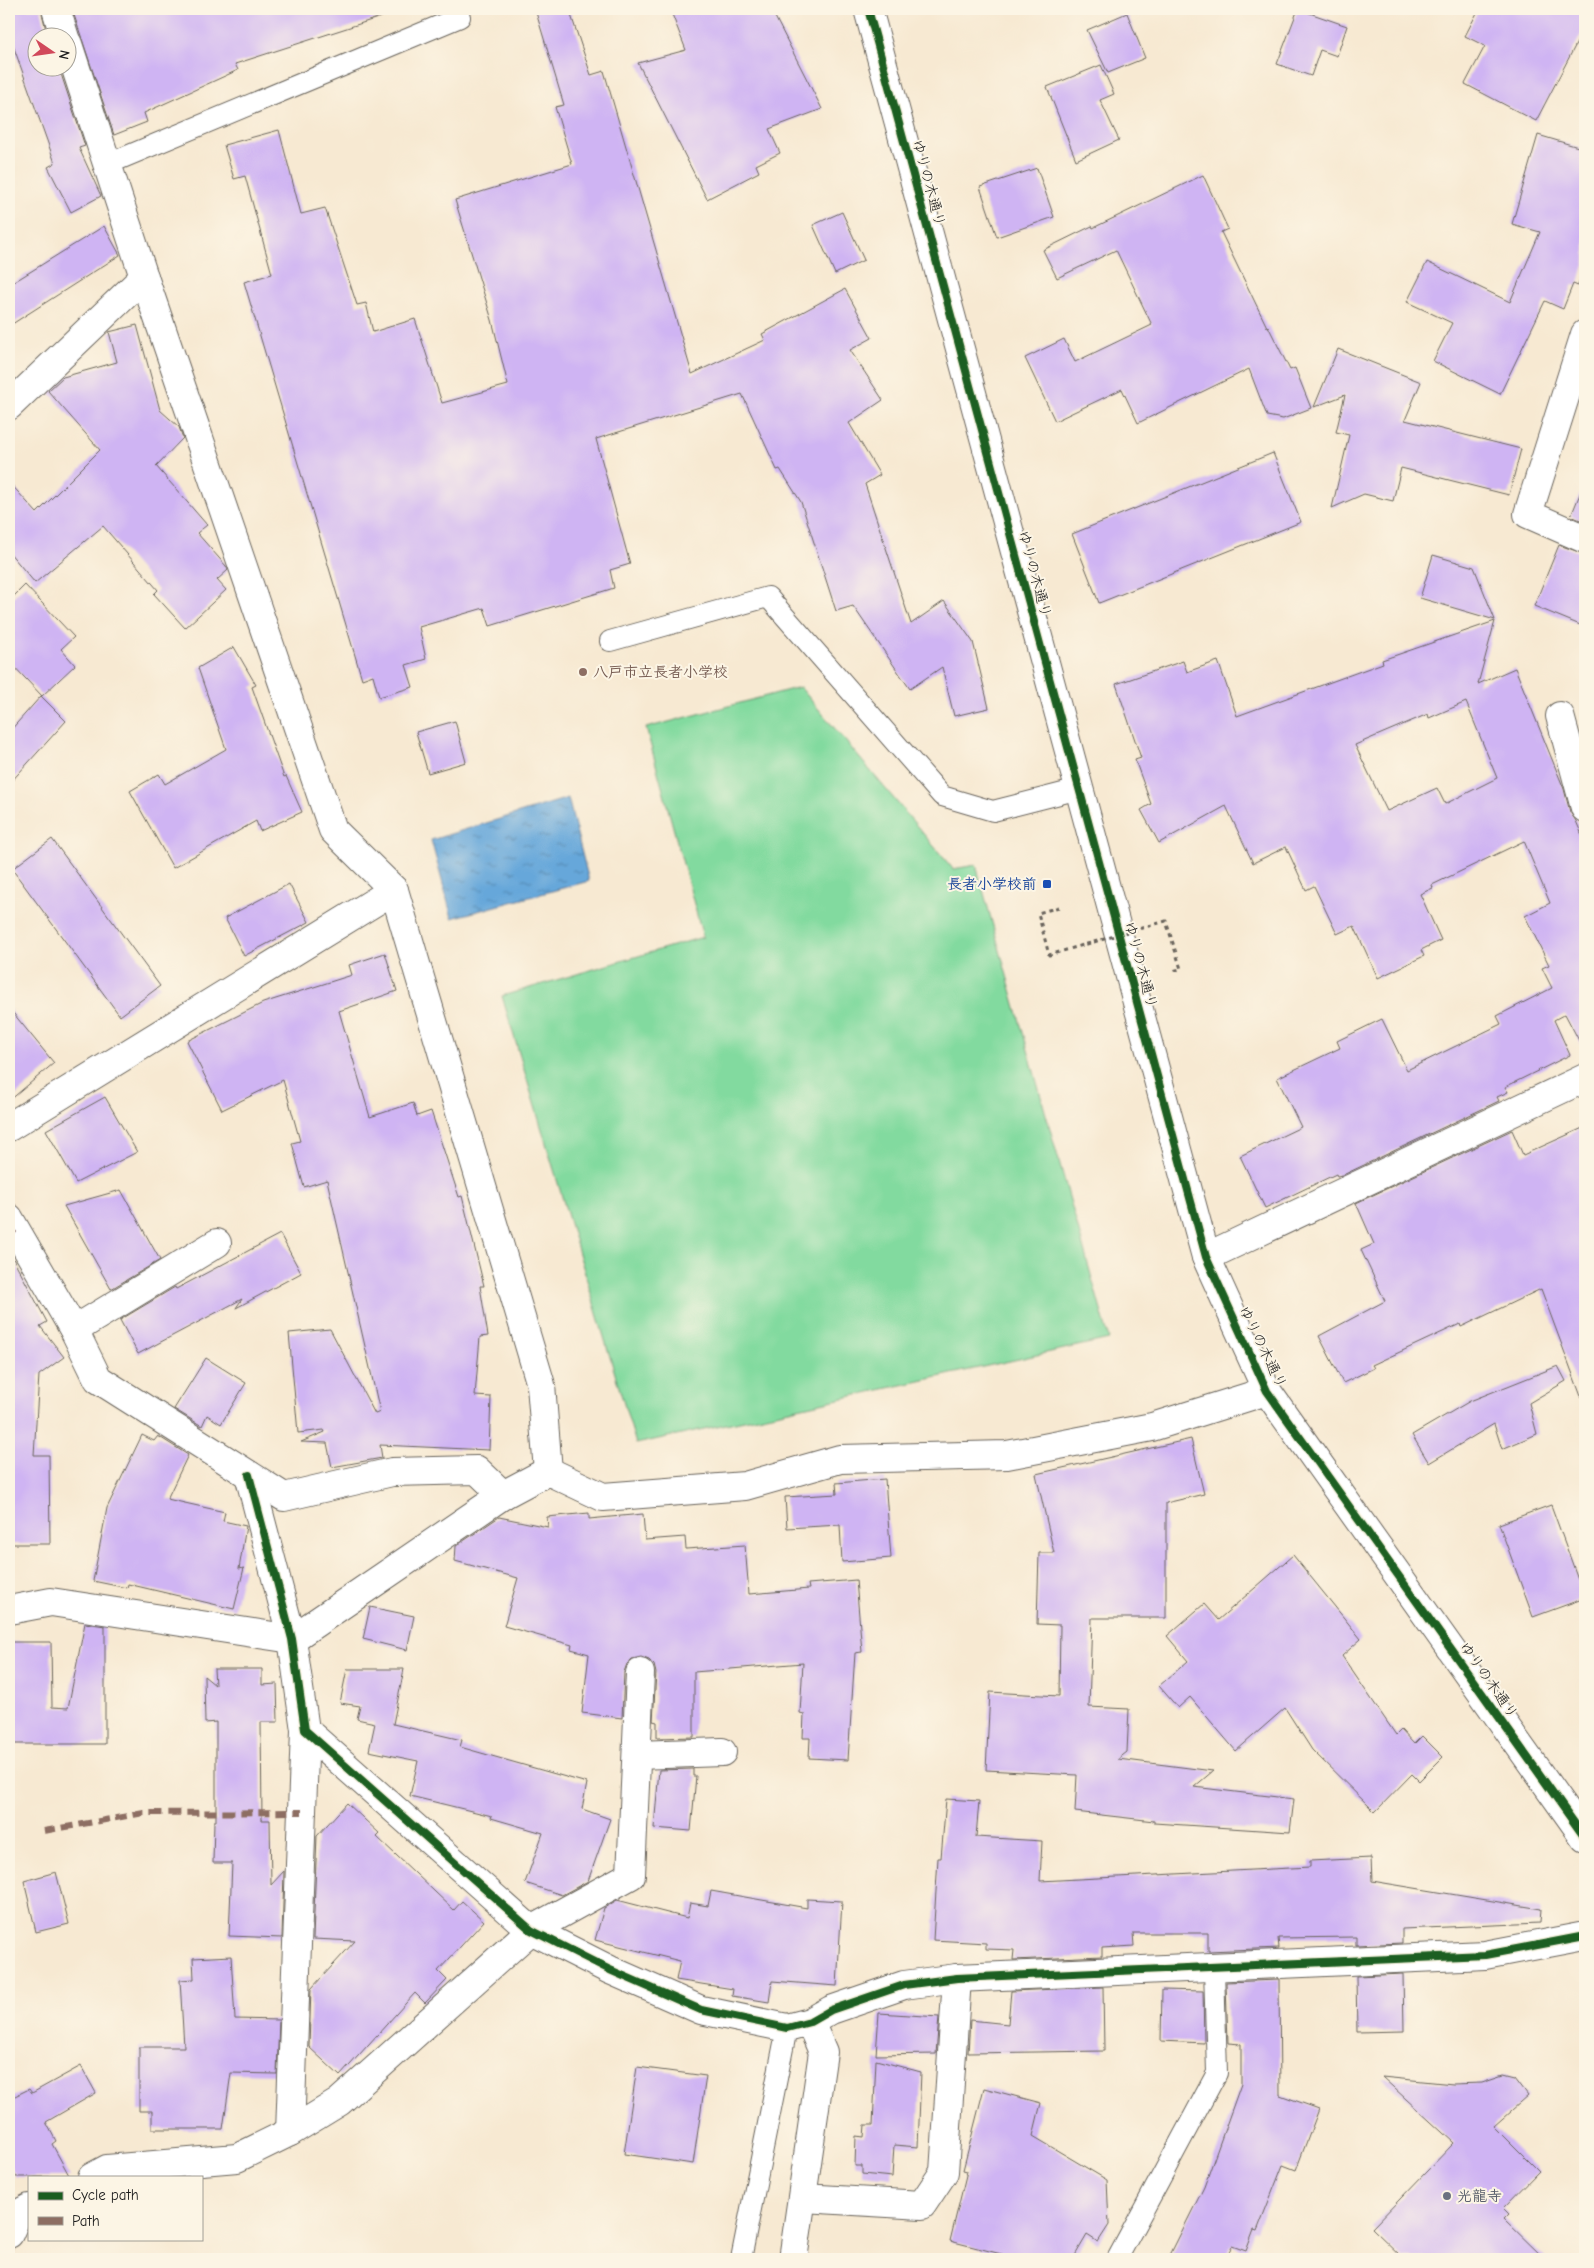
<svg xmlns="http://www.w3.org/2000/svg" width="1594" height="2268" font-family="'Comic Neue','Klee One',sans-serif">
  <style>
    .pitch { fill: #82da9f; stroke: #4f7b5e }
    .water { fill: url(#water-ripples); stroke: #41627b }
    .building { fill: #cfb4f3; fill-rule: evenodd }
    .lines { fill: none; stroke-linecap: round; stroke-linejoin: round }
    .lane-casing { stroke: #69645c; stroke-width: 22 }
    .street-casing { stroke: #69645c; stroke-width: 30 }
    .secondary-casing { stroke: #69645c; stroke-width: 30 }
    .lane { stroke: #fff; stroke-width: 20 }
    .street { stroke: #fff; stroke-width: 28 }
    .secondary { stroke: #fff; stroke-width: 28 }
    .path-bridge { stroke: #69645c; stroke-width: 3; stroke-dasharray: 4 4; stroke-linecap: butt }
    .quiet { stroke: #8d6e63; stroke-width: 6; stroke-dasharray: 12 6; stroke-linecap: butt }
    .cycleway-casing { stroke: #fcf5e5; stroke-width: 11 }
    .cycleway { stroke: #1b5e20; stroke-width: 8 }
    .education-dot { fill: #8d6e63; stroke: #fcf5e5; stroke-width: 2 }
    .transit-dot { fill: #1a4fb4; stroke: #fcf5e5; stroke-width: 2 }
    .worship-dot { fill: #6b7280; stroke: #fcf5e5; stroke-width: 2 }
    .labels { text-anchor: middle; stroke-width: 4; stroke-linejoin: round; paint-order: stroke }
    .street-label { font-size: 15px; fill: #1c1c1c; stroke: #fcf5e5 }
    .education-label { font-size: 15px; font-weight: bold; fill: #785e54; stroke: #fcf5e5; text-anchor: start }
    .transit-label { font-size: 15px; font-weight: bold; fill: #164399; stroke: #fcf5e5; text-anchor: end }
    .worship-label { font-size: 15px; font-weight: bold; fill: #5b616d; stroke: #fcf5e5; text-anchor: start }
  </style>
  <defs>
    <pattern id="water-ripples" width="26" height="14" patternUnits="userSpaceOnUse" patternTransform="scale(1.25)"><rect width="26" height="14" fill="#66a7da"/><path d="M2 4q2-2 4 0t4 0M15 11q2-2 4 0t4 0" fill="none" stroke="#5387b0"/></pattern>
  </defs>
  <rect width="100%" height="100%" fill="#fcf5e5"/>
  <filter id="ink" filterUnits="userSpaceOnUse"><feTurbulence type="fractalNoise" baseFrequency=".02" numOctaves="2"/><feDisplacementMap in="SourceGraphic" scale="10" xChannelSelector="R" yChannelSelector="G"/><feConvolveMatrix kernelMatrix="1 2 1 2 8 2 1 2 1" color-interpolation-filters="sRGB"/></filter>
  <filter id="wash" filterUnits="userSpaceOnUse"><feTurbulence type="fractalNoise" baseFrequency=".0096" numOctaves="4" result="noise"/><feDisplacementMap in="SourceGraphic" scale="20" xChannelSelector="R" yChannelSelector="G"/><feGaussianBlur stdDeviation="1.12" result="paint"/><feColorMatrix in="noise" values="0 0 0 0 0 0 0 0 0 0 0 0 0 0 0 0 0 1.4 0 .05"/><feComposite in="paint" operator="in"/></filter>
  <g filter="url(#wash)">
    <rect width="100%" height="100%" fill="#f7e9d2"/>
    <polygon class="pitch" points="800,687 953,869 976,865 1109,1339 636,1444 502,996 703,937 646,728"/>
    <polygon class="water" points="568,798 589,881 452,918 431,840"/>
    <g id="blocks">
      <g class="building">
        <polygon points="9,9 41,9 48,38 38,38 38,68 59,68 85,146 79,148 101,196 71,212 48,167 55,163 9,34"/>
        <polygon points="72,9 386,9 387,15 235,64 238,70 144,113 147,122 114,135"/>
        <polygon points="535,9 569,9 591,75 604,71 692,374 765,340 762,334 845,289 872,338 850,350 883,400 849,423 880,475 865,484 911,624 944,601 973,642 989,708 954,716 942,667 910,689 853,606 836,611 801,502 780,469 777,470 742,394 596,439 630,564 610,570 614,588 490,626 484,608 419,627 426,659 406,665 413,687 379,697 373,675 362,679 244,282 272,274 245,176 234,179 224,145 279,130 301,214 325,208 357,305 366,303 373,332 415,319 442,403 508,385 492,320 455,200 572,164 555,107 564,105"/>
        <polygon points="670,9 771,9 822,109 769,129 780,153 756,165 759,172 707,199 638,63 686,50"/>
        <polygon points="1298,9 1347,26 1337,56 1320,50 1311,76 1277,64"/>
        <polygon points="1479,9 1585,9 1585,27 1536,121 1465,84 1485,46 1465,36"/>
        <polygon points="1127,13 1145,58 1108,73 1087,30"/>
        <polygon points="1101,65 1114,94 1100,100 1119,140 1076,160 1047,87"/>
        <polygon points="1538,135 1585,149 1585,261 1578,286 1573,284 1563,309 1545,301 1500,394 1433,361 1452,323 1407,302 1427,262 1510,302 1540,232 1512,224"/>
        <polygon points="1037,168 1054,217 997,237 980,187"/>
        <polygon points="1203,175 1228,229 1221,232 1267,327 1268,326 1290,370 1295,368 1311,408 1283,419 1267,416 1249,369 1138,423 1122,389 1055,421 1025,358 1064,339 1075,362 1152,325 1116,250 1057,278 1043,250 1092,226 1093,228"/>
        <polygon points="842,212 864,260 835,274 813,225"/>
        <polygon points="104,226 120,255 9,326 9,285"/>
        <polygon points="137,325 160,410 179,427 183,438 156,466 207,525 197,533 226,566 228,570 217,580 226,590 185,628 154,594 158,590 103,526 35,583 9,552 9,482 37,513 100,450 48,391 63,377 117,362 109,332"/>
        <polygon points="1338,349 1421,382 1405,420 1521,449 1509,495 1401,468 1393,501 1364,494 1332,508 1349,435 1336,432 1345,395 1314,407"/>
        <polygon points="1273,453 1301,522 1099,603 1072,534"/>
        <polygon points="1584,484 1585,484 1585,522 1571,516"/>
        <polygon points="1559,545 1585,554 1585,627 1534,606"/>
        <polygon points="1433,555 1474,567 1495,620 1420,598"/>
        <polygon points="25,585 74,637 61,649 75,665 42,696 9,661 9,601"/>
        <path d="M1495,621L1478,684L1515,668L1564,789L1570,812L1576,821L1585,842V1052L1565,1014L1554,1020L1570,1055L1505,1087L1508,1092L1497,1097L1499,1101L1343,1175L1337,1176L1336,1174L1265,1208L1240,1156L1301,1127L1277,1078L1340,1048L1337,1041L1382,1019L1407,1070L1501,1024L1497,1016L1552,988L1542,968L1549,965L1525,916L1550,903L1524,841L1432,885L1433,888L1420,894L1441,940L1421,950L1424,956L1378,978L1354,926L1337,934L1314,886L1306,890L1286,847L1253,863L1226,806L1159,843L1141,810L1151,804L1135,760L1141,758L1116,684L1183,661L1187,672L1218,661L1237,716L1383,663L1382,660ZM1466,702L1497,778L1445,804L1437,788L1387,811L1355,745L1428,714L1429,718Z"/>
        <polygon points="234,647 256,685 252,687 284,777 286,776 302,812 260,831 256,821 173,868 130,791 159,774 165,784 226,749 198,668"/>
        <polygon points="41,696 66,721 9,784 9,732"/>
        <polygon points="455,721 466,762 428,773 416,732"/>
        <polygon points="52,839 160,986 120,1016 12,869"/>
        <polygon points="289,884 309,922 244,956 225,918"/>
        <polygon points="385,953 397,991 339,1011 370,1117 413,1103 417,1116 431,1111 459,1197 462,1196 484,1286 480,1286 488,1336 480,1337 475,1396 491,1397 489,1450 380,1445 382,1458 332,1467 327,1443 301,1442 325,1432 324,1430 298,1433 289,1333 330,1329 375,1414 380,1412 327,1180 304,1187 292,1143 300,1141 283,1080 222,1110 187,1041 263,1003 352,975 349,965"/>
        <polygon points="9,1008 54,1063 9,1101"/>
        <polygon points="105,1097 137,1152 76,1183 46,1130"/>
        <polygon points="1585,1127 1585,1399 1582,1399 1541,1289 1461,1327 1460,1324 1372,1365 1374,1368 1343,1383 1319,1336 1385,1301 1361,1250 1374,1244 1356,1203 1512,1130 1523,1155"/>
        <polygon points="121,1190 160,1260 111,1289 64,1206"/>
        <polygon points="280,1234 301,1273 236,1308 242,1299 138,1354 120,1320 175,1287 176,1289"/>
        <polygon points="9,1251 47,1322 40,1326 64,1357 39,1375 34,1455 49,1455 50,1544 9,1544"/>
        <polygon points="206,1358 246,1383 221,1424 207,1415 202,1426 174,1409"/>
        <polygon points="1558,1366 1566,1381 1529,1403 1537,1434 1502,1449 1494,1424 1429,1463 1412,1435 1470,1401"/>
        <polygon points="142,1435 154,1441 158,1436 188,1455 167,1499 225,1512 223,1521 246,1526 239,1569 244,1568 234,1609 128,1584 127,1588 93,1581 107,1508"/>
        <polygon points="1191,1439 1204,1494 1166,1503 1166,1618 1092,1618 1089,1707 1129,1709 1127,1752 1118,1759 1213,1771 1194,1787 1294,1799 1290,1832 1154,1823 1154,1821 1075,1812 1077,1775 986,1770 990,1692 1059,1696 1060,1625 1037,1624 1039,1553 1054,1553 1036,1474"/>
        <polygon points="885,1479 891,1558 842,1562 840,1525 787,1528 785,1497 837,1494 836,1483"/>
        <polygon points="1551,1505 1585,1598 1533,1617 1499,1524"/>
        <polygon points="589,1513 589,1519 643,1514 645,1540 685,1537 686,1549 745,1545 749,1594 809,1589 808,1584 856,1580 862,1652 855,1653 848,1760 809,1758 810,1738 803,1738 804,1714 800,1713 803,1663 694,1672 694,1737 657,1738 657,1722 653,1721 656,1673 654,1665 649,1660 641,1657 632,1659 627,1664 624,1672 622,1718 582,1713 589,1654 571,1649 572,1645 504,1626 518,1578 455,1561 456,1546 499,1517 548,1527 547,1517"/>
        <polygon points="1293,1555 1361,1639 1342,1656 1396,1735 1401,1730 1414,1744 1422,1736 1443,1757 1419,1781 1412,1774 1375,1812 1312,1750 1285,1708 1236,1751 1190,1697 1178,1708 1159,1686 1188,1661 1167,1636 1204,1604 1218,1620"/>
        <polygon points="370,1607 414,1616 407,1650 363,1639"/>
        <polygon points="85,1623 105,1626 105,1744 9,1744 9,1642 51,1642 52,1707 68,1708"/>
        <polygon points="214,1669 262,1669 262,1685 277,1684 278,1722 261,1722 262,1820 270,1820 271,1885 284,1871 282,1938 229,1936 232,1863 213,1863 214,1821 216,1821 216,1722 205,1723 204,1676 215,1685"/>
        <polygon points="347,1669 404,1669 393,1724 462,1740 460,1747 587,1783 582,1809 610,1819 588,1881 562,1895 525,1883 543,1833 491,1818 492,1816 410,1796 418,1761 369,1751 375,1723 357,1719 360,1706 340,1703"/>
        <polygon points="693,1769 693,1776 696,1776 691,1831 654,1828 659,1770"/>
        <polygon points="946,1799 979,1801 976,1837 1042,1841 1040,1881 1310,1867 1310,1861 1371,1858 1372,1881 1541,1909 1540,1923 1402,1929 1402,1943 1356,1945 1356,1937 1278,1938 1279,1948 1208,1951 1208,1933 1133,1933 1134,1946 1102,1948 1102,1956 1013,1960 1014,1950 986,1949 986,1943 933,1940 938,1858 941,1858"/>
        <polygon points="347,1803 380,1834 377,1837 454,1910 462,1901 484,1921 438,1971 447,1980 425,2003 415,1993 340,2076 309,2047 311,1989 355,1941 313,1939 317,1836"/>
        <polygon points="56,1872 69,1924 36,1932 24,1881"/>
        <polygon points="711,1891 807,1908 807,1899 842,1901 837,1986 772,1981 769,2002 732,1996 733,1989 676,1980 680,1961 595,1940 604,1908 617,1900 687,1918 690,1903 708,1906"/>
        <polygon points="231,1956 235,2019 279,2020 277,2074 231,2073 223,2129 152,2129 152,2111 139,2111 139,2047 184,2047 180,1980 194,1979 193,1958"/>
        <polygon points="1403,1974 1404,2031 1357,2032 1356,1976"/>
        <polygon points="1279,1980 1280,2095 1319,2109 1296,2170 1283,2165 1257,2231 1254,2230 1246,2251 1232,2246 1225,2259 1168,2259 1204,2187 1241,2084 1241,2044 1228,2043 1226,1982"/>
        <polygon points="1103,1987 1104,2051 968,2053 970,2020 1008,2024 1011,1991"/>
        <polygon points="1162,1990 1203,1991 1204,2043 1161,2041"/>
        <polygon points="879,2013 939,2017 936,2054 876,2055"/>
        <polygon points="876,2060 921,2072 918,2147 894,2145 892,2177 862,2174 862,2166 855,2166 856,2136 864,2137 865,2125 873,2125"/>
        <polygon points="81,2066 96,2093 46,2122 56,2141 52,2144 70,2177 16,2177 9,2163 9,2099 29,2089 32,2093"/>
        <polygon points="637,2067 706,2076 693,2164 624,2154"/>
        <polygon points="1503,2076 1515,2079 1528,2096 1494,2126 1539,2171 1503,2208 1509,2214 1504,2219 1545,2259 1404,2259 1372,2228 1454,2143 1382,2077 1453,2084 1482,2083"/>
        <polygon points="984,2088 1041,2103 1033,2136 1107,2180 1109,2225 1098,2242 1087,2235 1073,2259 1021,2259 950,2241 967,2171 963,2170"/>
      </g>
    </g>
  </g>
  <g filter="url(#ink)">
    <use href="#blocks" fill-opacity="0" stroke="#69645c" stroke-width="1"/>
    <g class="lines">
      <defs>
        <g id="lane">
          <polyline points="108,164 460,17"/>
          <polyline points="610,641 768,597 942,796 993,811 1079,789"/>
          <polyline points="741,2259 787,2028"/>
          <polyline points="1117,2259 1217,2073 1214,1968"/>
        </g>
        <g id="street">
          <polyline points="56,9 65,38"/>
          <polyline points="68,44 144,277 333,830 394,890 541,1385 548,1471"/>
          <polyline points="1585,334 1528,514 1585,539"/>
          <polyline points="9,406 144,277"/>
          <polyline points="1560,716 1585,808"/>
          <polyline points="9,1127 394,890"/>
          <polyline points="9,1218 74,1330 98,1379 284,1497 392,1472 477,1470 503,1495"/>
          <polyline points="1206,1257 1585,1078"/>
          <polyline points="74,1330 217,1243"/>
          <polyline points="548,1471 603,1497 745,1486 840,1459 1007,1455 1152,1427 1267,1391"/>
          <polyline points="249,1475 292,1639 305,1730 531,1930 610,1970 701,2010 787,2028 810,2022 831,2010 904,1985 957,1978 1485,1955 1585,1936"/>
          <polyline points="9,1610 51,1602 292,1639 503,1495 548,1471"/>
          <polyline points="637,1755 722,1752"/>
          <polyline points="290,2132 305,1730"/>
          <polyline points="92,2177 107,2169 237,2158 290,2132 339,2102 531,1930 631,1875 640,1673"/>
          <polyline points="803,2198 922,2205 944,2172 957,1978"/>
          <polyline points="9,2234 18,2214 29,2208"/>
          <polyline points="793,2259 823,2052 810,2022"/>
        </g>
        <polyline id="secondary" points="868,9 1206,1257 1267,1391 1585,1838"/>
      </defs>
      <use href="#lane" class="lane-casing"/>
      <use href="#street" class="street-casing"/>
      <use href="#secondary" class="secondary-casing"/>
      <use href="#lane" class="lane"/>
      <use href="#street" class="street"/>
      <use href="#secondary" class="secondary"/>
      <polyline class="path-bridge" points="1059,907 1038,913 1049,955 1166,921 1181,969 1172,971"/>
      <g class="quiet">
        <polyline points="9,1236 15,1230"/>
        <polyline points="44,1831 144,1813 302,1812"/>
      </g>
      <defs>
        <g id="cycleway">
          <polyline points="868,9 1206,1257 1267,1391 1585,1838"/>
          <polyline points="249,1475 292,1639 305,1730 531,1930 610,1970 701,2010 787,2028 810,2022 831,2010 904,1985 957,1978 1485,1955 1585,1936"/>
        </g>
      </defs>
      <use href="#cycleway" class="cycleway-casing"/>
      <use href="#cycleway" class="cycleway"/>
    </g>
  </g>
  <circle class="education-dot" cx="583" cy="672" r="5"/>
  <rect class="transit-dot" x="1042" y="879" width="10" height="10" rx="2.5"/>
  <circle class="worship-dot" cx="1447" cy="2196" r="5"/>
  <g class="labels">
    <g class="street-label">
      <text transform="translate(929 183) rotate(75)" y="5">ゆりの木通り</text>
      <text transform="translate(1035 574) rotate(75)" y="5">ゆりの木通り</text>
      <text transform="translate(1141 965) rotate(75)" y="5">ゆりの木通り</text>
      <text transform="translate(1263 1347) rotate(64)" y="5">ゆりの木通り</text>
      <text transform="translate(1489 1680) rotate(55)" y="5">ゆりの木通り</text>
    </g>
    <g class="education-label">
      <text x="593" y="677">八戸市立長者小学校</text>
    </g>
    <g class="transit-label">
      <text x="1037" y="889">長者小学校前</text>
    </g>
    <g class="worship-label">
      <text x="1457" y="2201">光龍寺</text>
    </g>
  </g>
  <rect width="1594" height="2268" fill="none" stroke="#fcf5e5" stroke-width="30"/>
  <rect x="28" y="2176" width="175" height="65" fill="#fcf5e5" stroke="#a29e95"/>
  <rect x="38" y="2192" width="25" height="8" fill="#1b5e20" stroke="#a29e95"/>
  <text x="72" y="2200" font-size="15" fill="#1c1c1c">Cycle path</text>
  <rect x="38" y="2217" width="25" height="8" fill="#8d6e63" stroke="#a29e95"/>
  <text x="72" y="2226" font-size="15" fill="#1c1c1c">Path</text>
  <g transform="translate(52 52) rotate(103)"><circle r="24" fill="#fcf5e5" stroke="#a29e95"/>
  <path d="M0-4L9 19L0 12L-9 19Z" fill="#d1495b"/>
  <text y="-8" font-size="14" font-weight="bold" text-anchor="middle" fill="#1c1c1c">N</text>
  </g>
</svg>
